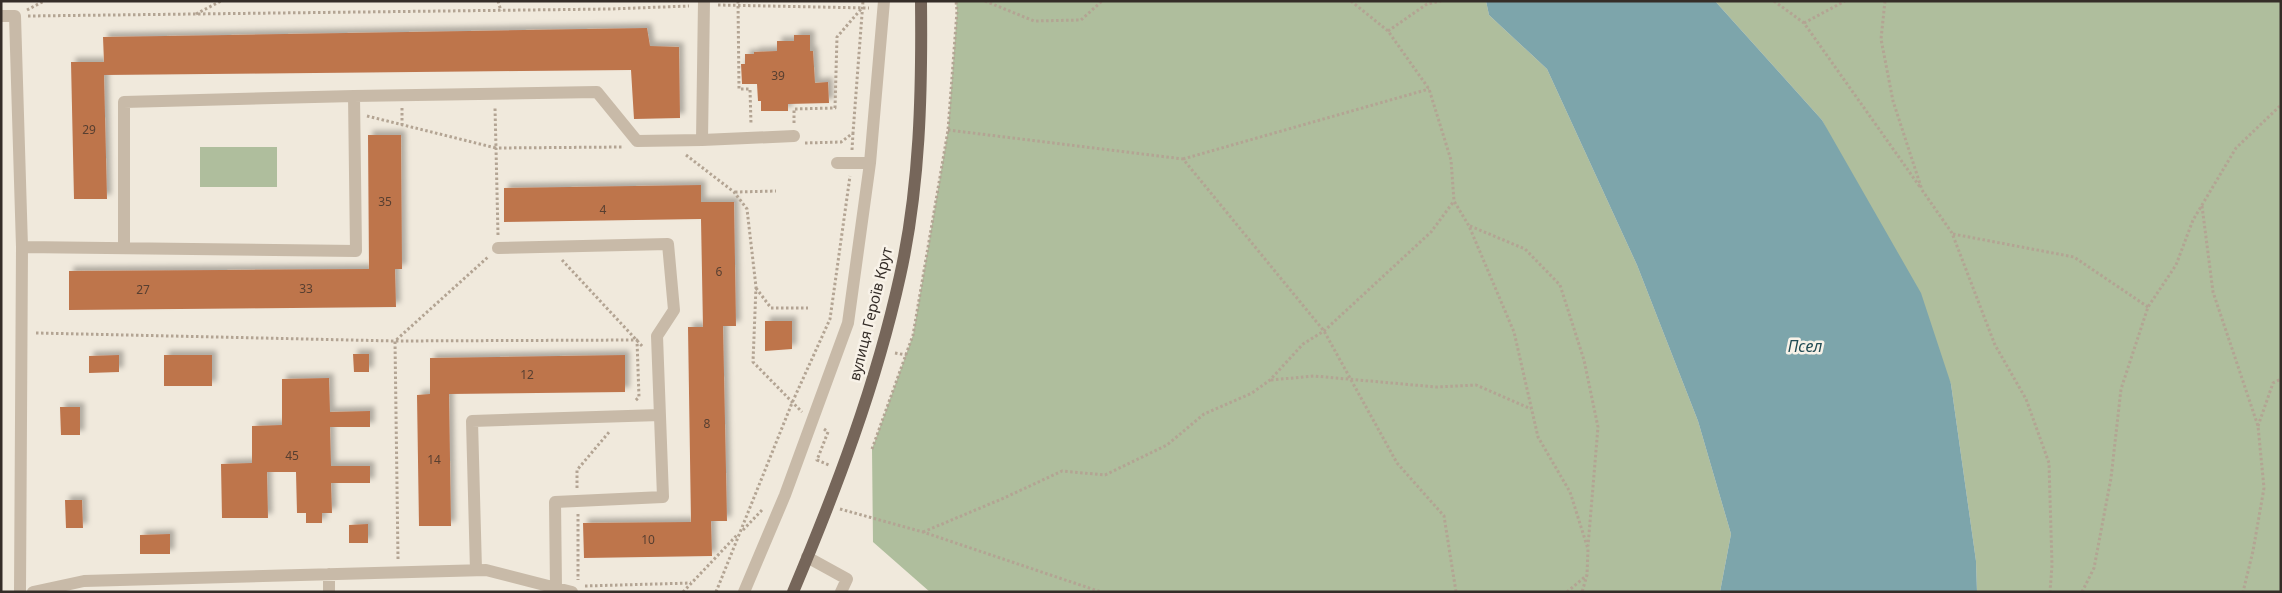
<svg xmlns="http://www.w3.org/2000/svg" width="2282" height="593" font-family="'Noto Sans',sans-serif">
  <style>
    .green { fill: #afbe9d }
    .water { fill: #7da5ab }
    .building { fill: #be744c; filter: url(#shadow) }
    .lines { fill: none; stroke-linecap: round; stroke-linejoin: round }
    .path { stroke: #b3a493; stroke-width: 3; stroke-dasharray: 2.5 2.5; stroke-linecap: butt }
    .minor { stroke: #c8baa8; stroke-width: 12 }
    .major { stroke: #76665a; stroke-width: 12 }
    .labels { text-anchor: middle; stroke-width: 5; stroke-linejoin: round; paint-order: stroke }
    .number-label { font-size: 12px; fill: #573f31 }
    .street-label { font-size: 15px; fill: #352d28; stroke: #f8f2e8 }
    .water-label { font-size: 16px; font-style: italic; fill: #204b54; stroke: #f8f2e8 }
  </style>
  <defs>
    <filter id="shadow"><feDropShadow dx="4.5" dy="-4.5" stdDeviation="2.5" flood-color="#0004"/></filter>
  </defs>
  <rect width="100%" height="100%" fill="#f0e9dc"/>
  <path class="green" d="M956 1H1486L1489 15 1547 69 1637 265 1698 421 1731 534 1720 592H930L873 542 872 449 913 335 948 130 957 11Z
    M1715 1H2281V592H1977L1976 561 1951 384 1822 120Z
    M200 147H277V187H200Z"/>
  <path class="water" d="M1486 1H1715L1822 120 1921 293 1951 384 1976 561 1977 592H1720L1731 534 1698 421 1637 265 1547 69 1489 15Z"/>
  <path class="building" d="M647 28 650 46 679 47 680 118 634 119 631 70 104 75 107 199H74L71 62H104L103 37Z
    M794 35H810V51H813L815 83 828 82 829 103 788 104V111H761V101H758L757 84H742L741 64H745V54H754V52L777 51V41H794Z
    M368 135H401L402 269H395L396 307 69 310V271L369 269Z
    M701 185V202H734L736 326H723L727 521H711L712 556 584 558 583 523 691 522 688 327H703L701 219 504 222V188Z
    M765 321H792V349L765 351Z
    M353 354H369V372H354Z
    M119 355V372L89 373V356Z
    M164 355H212V386H164Z
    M625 355V392L449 394 451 526H419L417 395 430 394V358Z
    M329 378 330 412 370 411V427H330L331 466H370V483H331L332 513H322V523H306V513H297L296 472H267L268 518H222L221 464 252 463V426L282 425V379Z
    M60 407H80V435H61Z
    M65 500H82L83 528H66Z
    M368 524V543H349V525Z
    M170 534V554H140V535Z"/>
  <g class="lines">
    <path class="path" d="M498 1 501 11
      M738 1 739 89H750L751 124
      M985 1 1034 21 1081 20 1102 1
      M1351 1 1388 31 1429 89 1451 160 1454 201 1469 226 1514 332 1538 437 1570 492 1588 549 1587 575 1582 592
      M1774 1 1804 23 1920 187
      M1885 1 1881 39 1893 101 1922 190 1952 233 1995 345 2026 399 2049 463 2052 565 2050 592
      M718 5 869 8
      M27 10 44 1
      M196 14 221 1
      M28 16 610 9 689 6
      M1804 23 1845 1
      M1388 31 1427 4 1441 1
      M402 108V125
      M367 116 496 148 495 108
      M794 123V109L835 108 837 37 862 8
      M948 130 1183 159 1324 331 1397 463 1444 516 1456 592
      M805 143 841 142 853 133 863 1
      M852 150 853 133
      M686 155 734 192 747 209 756 287 753 362 802 412
      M1183 159 1429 89
      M735 192 776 191
      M2202 206 2213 292 2258 426 2264 488 2253 551 2243 592
      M1470 226 1525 249 1560 285 1584 360 1598 427 1588 546
      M1953 234 2074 257 2148 307
      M498 235 496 148 624 147
      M562 260 643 347
      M756 288 771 308H808
      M36 333 395 341 637 340 639 397 635 401
      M895 353 906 355
      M1271 380 1314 376 1436 387 1476 385 1531 409
      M2258 426 2273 383 2281 379
      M824 429 828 432 817 460 829 465
      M872 449 913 335 948 130 957 11 956 1
      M577 488V470L610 431
      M840 509 923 532 1101 592
      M578 514V580
      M743 530 763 509
      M923 532 1004 498 1062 471 1105 475 1167 445 1204 414 1252 393 1270 380 1303 344 1324 331 1431 232 1454 201
      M398 559 395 341 488 257
      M585 586 691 583
      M683 592 738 534
      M716 592 792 403 830 319 850 176
      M1567 592 1587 575
      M2082 592 2094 568 2111 478 2121 389 2148 307 2176 265 2193 220 2236 148 2281 105"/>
    <path class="minor" d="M1 16H15L22 247 20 592
      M702 140 794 136
      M837 163H870
      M124 246V102L354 96
      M22 247 356 251 354 96 597 92 637 141 702 140 704 1
      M498 248 668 244 674 310 657 336 663 497 555 502 556 587
      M807 557 847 579 841 592
      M476 570 472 421 660 415
      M329 574V592
      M33 592 84 581 486 570 572 592
      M744 592 785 495 848 323 870 163 884 1"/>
    <path class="major" d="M793 592C836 490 876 385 900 276 920 186 922 93 921 1"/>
  </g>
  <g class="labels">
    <g class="number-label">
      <text x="778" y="80">39</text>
      <text x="89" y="134">29</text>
      <text x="385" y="206">35</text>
      <text x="603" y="214">4</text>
      <text x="719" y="276">6</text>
      <text x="306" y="293">33</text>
      <text x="143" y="294">27</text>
      <text x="527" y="379">12</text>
      <text x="707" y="428">8</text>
      <text x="292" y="460">45</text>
      <text x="434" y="464">14</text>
      <text x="648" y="544">10</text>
    </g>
    <g class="street-label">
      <text transform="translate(871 314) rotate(-76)" y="5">вулиця Героїв Крут</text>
    </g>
    <g class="water-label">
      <text x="1805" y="352">Псел</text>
    </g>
  </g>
  <rect width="2282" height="593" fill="none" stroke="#352d28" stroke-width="5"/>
</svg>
